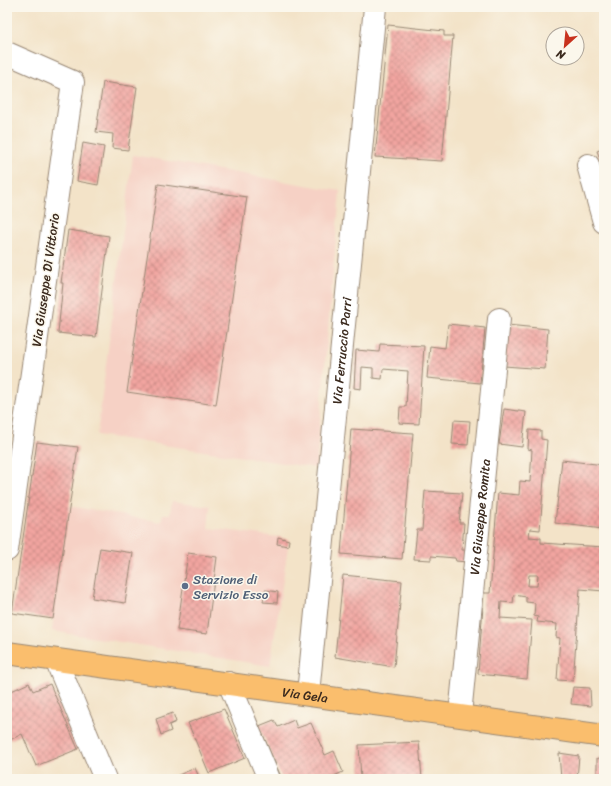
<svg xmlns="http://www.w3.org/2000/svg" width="611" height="786" font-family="Sriracha,sans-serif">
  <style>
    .built { fill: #f6d1c5 }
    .building { fill: url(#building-cross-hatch); fill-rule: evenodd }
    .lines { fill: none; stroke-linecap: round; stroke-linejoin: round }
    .minor-casing { stroke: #978673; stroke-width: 24 }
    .major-casing { stroke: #978673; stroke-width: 24 }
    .minor { stroke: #fff; stroke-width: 22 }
    .major { stroke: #fabe6d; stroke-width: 22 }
    .service-dot { fill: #5c6f8a; stroke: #fbf7ec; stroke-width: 1.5 }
    .labels { text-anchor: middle; stroke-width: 3; stroke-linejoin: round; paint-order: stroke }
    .street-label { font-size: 13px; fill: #3b2a1e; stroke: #fbf7ec }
    .service-label { font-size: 13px; fill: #4e5e75; stroke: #fbf7ec; text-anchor: start }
  </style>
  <defs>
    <pattern id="building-cross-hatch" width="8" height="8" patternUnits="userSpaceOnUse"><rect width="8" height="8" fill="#f2a5a0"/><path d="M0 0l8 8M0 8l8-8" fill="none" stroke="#c58782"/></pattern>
  </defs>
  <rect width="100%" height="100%" fill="#fbf7ec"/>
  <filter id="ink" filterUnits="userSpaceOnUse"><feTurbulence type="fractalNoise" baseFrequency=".025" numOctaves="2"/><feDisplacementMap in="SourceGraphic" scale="8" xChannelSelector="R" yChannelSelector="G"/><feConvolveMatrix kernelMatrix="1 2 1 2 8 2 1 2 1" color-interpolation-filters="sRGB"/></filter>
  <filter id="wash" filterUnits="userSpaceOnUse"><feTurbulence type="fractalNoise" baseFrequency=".012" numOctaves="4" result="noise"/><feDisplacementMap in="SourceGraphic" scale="16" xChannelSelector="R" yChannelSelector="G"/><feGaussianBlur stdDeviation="0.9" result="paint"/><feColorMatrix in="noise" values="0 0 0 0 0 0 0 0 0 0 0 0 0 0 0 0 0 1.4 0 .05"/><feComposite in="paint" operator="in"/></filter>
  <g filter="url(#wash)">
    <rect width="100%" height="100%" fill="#f3e3c8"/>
    <path class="built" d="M133 155 340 191 316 468 97 435Z
      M172 501 210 506 208 528 278 537 288 546 270 666 52 631 69 506 161 522 163 514H170Z"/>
    <g id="blocks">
      <path class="building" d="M388 25 444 31V36H453L442 161 375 157Z
        M103 82 137 87 128 150 112 148 113 134 96 132Z
        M83 143 104 147 98 185 77 181Z
        M604 148V179L601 170 604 169 597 151Z
        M158 184 247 197 216 405 127 392Z
        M68 230 109 236 96 337 58 333 63 283H61Z
        M448 324 485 328 480 383 427 378 430 346 445 348Z
        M507 325 548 329 545 369 504 366Z
        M380 344 424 346 419 424 399 423 400 407H406L408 371 383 369 382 379 373 378V368L362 367 361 389 354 388 356 350 379 352Z
        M504 409 526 412 522 447 499 444Z
        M454 420 470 421 468 445 452 444Z
        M351 429 413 433 402 559 341 554Z
        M529 430 541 431V439L547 440 540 530 530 529 529 537 541 538V543L604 547V591L580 589 573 681 557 680 560 638 556 637 557 624 537 622 538 617 534 616 535 603 526 602V597L514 595 513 603 501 602 500 618 532 620 527 679 478 674 484 593H490L498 493 519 495 520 481 530 482 532 450 528 449ZM529 575H538L537 586H528Z
        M37 442 78 447 53 619 12 613Z
        M562 460 604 465 603 529 555 523Z
        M425 491 462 493 459 523H464L462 550H468L467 562 456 561 455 558 431 556V560L414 559 417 530H422Z
        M278 537 289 540 288 546 277 544Z
        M100 548 133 553 125 603 92 598Z
        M188 553 217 557 207 634 177 630Z
        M343 575 402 581 394 667 335 657Z
        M265 590 278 592 277 603 263 602Z
        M29 683 33 691 50 684 78 749 36 766 22 734 10 740 7 733V693Z
        M573 687 590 688 591 706 571 704Z
        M224 709 245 758 209 773 188 723Z
        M173 713 176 722 169 725 171 731 161 735 156 719Z
        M274 720 278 727 294 720 297 728 311 723 325 755 334 751 343 772 327 779H282L259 726Z
        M419 742 422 779H361L359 745Z
        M559 753 579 756 577 779H561Z
        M597 758 604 759V779H597Z
        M195 768 200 779H169Z"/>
    </g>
  </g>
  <g filter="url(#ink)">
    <use href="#blocks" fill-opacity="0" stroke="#978673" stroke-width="1"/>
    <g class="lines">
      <defs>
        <g id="minor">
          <path d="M7 53 73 82 7 550"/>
          <path d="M588 165 604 222"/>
          <path d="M56 660 105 779"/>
          <path d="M229 683 269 779"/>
          <path id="s1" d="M308 694 375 7"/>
          <path id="s2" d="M460 715 499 319"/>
        </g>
        <g id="major">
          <path id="s3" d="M7 653 604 736"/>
        </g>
      </defs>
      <use href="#minor" class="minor-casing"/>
      <use href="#major" class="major-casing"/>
      <use href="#minor" class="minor"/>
      <use href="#major" class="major"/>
    </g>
  </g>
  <circle class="service-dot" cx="185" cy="586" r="4"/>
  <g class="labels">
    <g class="street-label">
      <text transform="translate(45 280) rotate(-82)" y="5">Via Giuseppe Di Vittorio</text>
      <text dy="5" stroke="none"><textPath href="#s1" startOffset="345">Via Ferruccio Parri</textPath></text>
      <text dy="5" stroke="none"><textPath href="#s2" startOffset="199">Via Giuseppe Romita</textPath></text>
      <text dy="5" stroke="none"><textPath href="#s3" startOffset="301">Via Gela</textPath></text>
    </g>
    <g class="service-label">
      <text x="193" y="584">Stazione di<tspan x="193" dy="15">Servizio Esso</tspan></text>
    </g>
  </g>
  <rect width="611" height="786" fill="none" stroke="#fbf7ec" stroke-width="24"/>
  <g transform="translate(565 46) rotate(207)"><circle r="19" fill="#fbf7ec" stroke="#aea59a"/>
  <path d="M0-3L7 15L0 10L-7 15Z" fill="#c8321e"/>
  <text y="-6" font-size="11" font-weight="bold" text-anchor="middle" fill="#3b2a1e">N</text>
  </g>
</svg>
